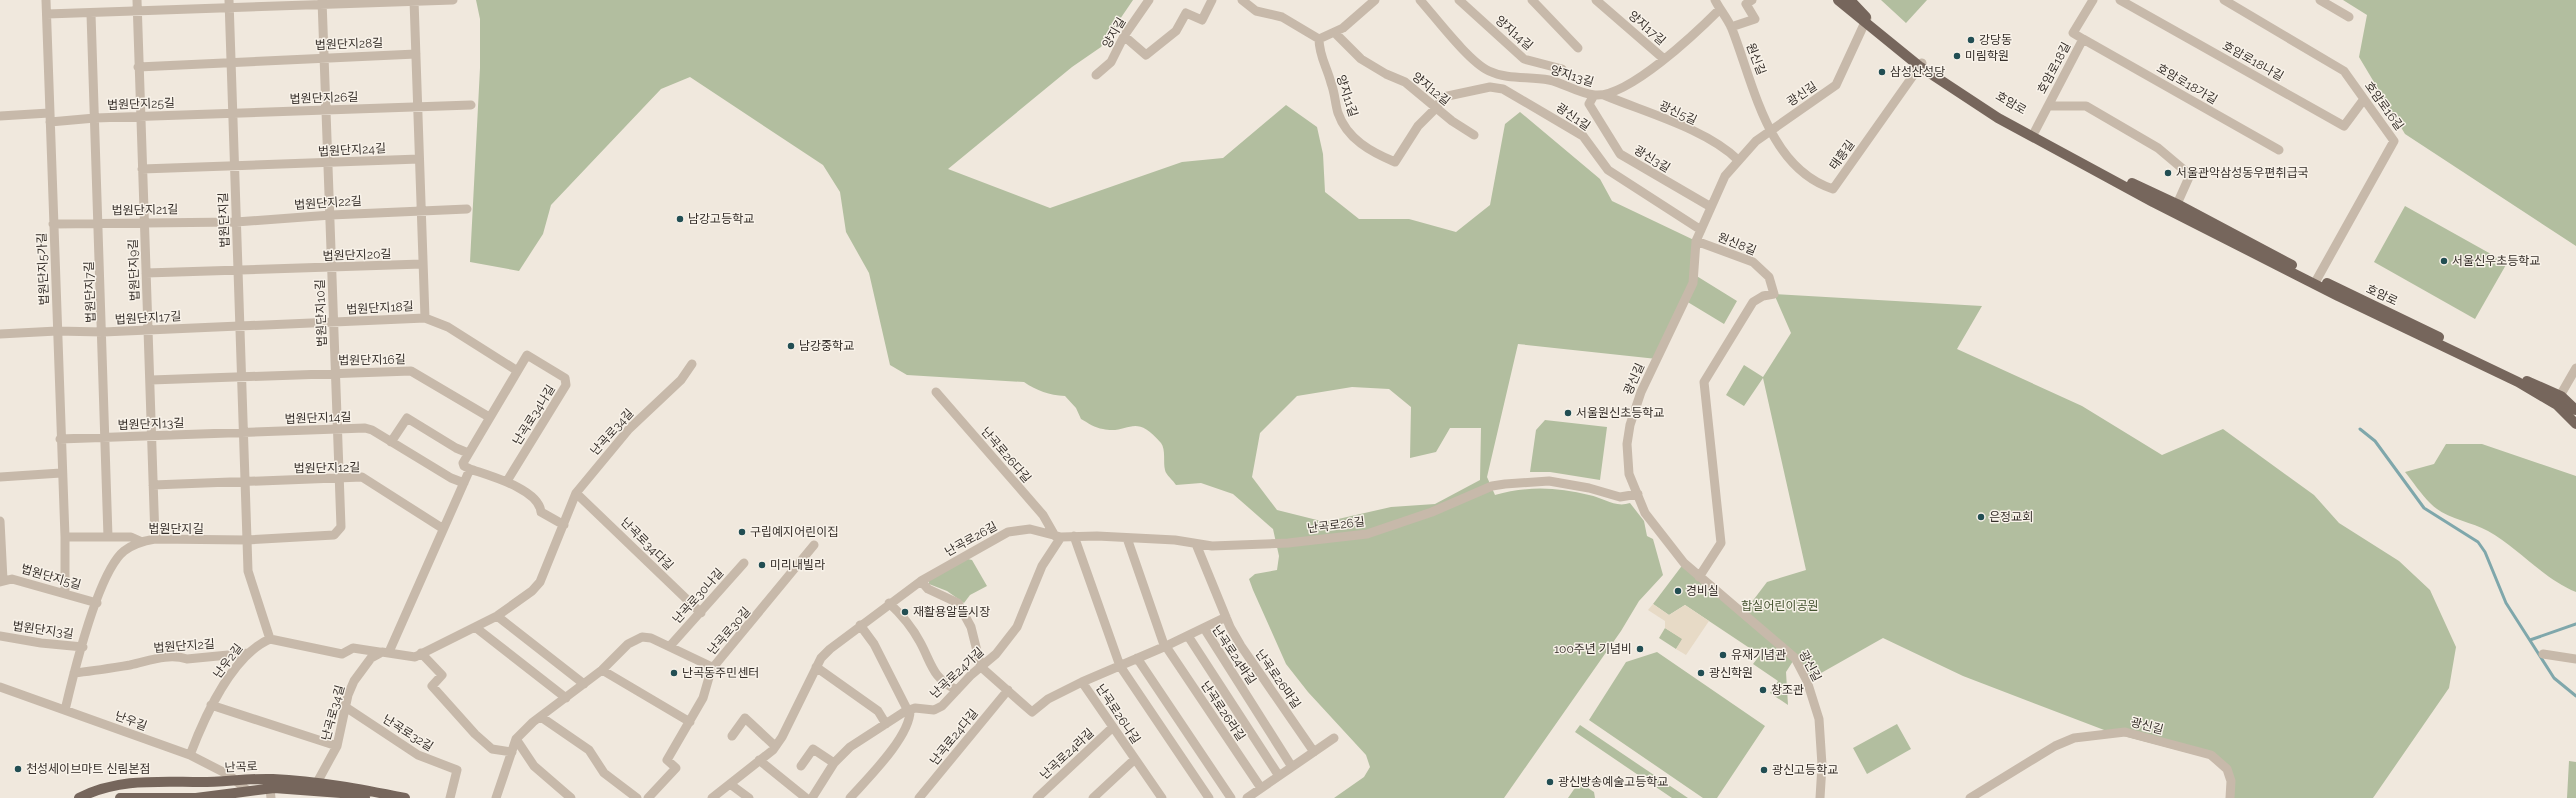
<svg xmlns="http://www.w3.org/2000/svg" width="2576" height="798" font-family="Raleway,'Noto Sans KR',sans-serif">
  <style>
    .green { fill: #b2be9f; fill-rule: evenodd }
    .plaza { fill: #e7dac6 }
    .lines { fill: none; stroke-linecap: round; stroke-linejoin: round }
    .stream { stroke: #7fa7ab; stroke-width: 3 }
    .minor { stroke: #c7b9aa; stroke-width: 9 }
    .major { stroke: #76665c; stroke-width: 10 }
    .poi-dot { fill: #224e53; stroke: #f8f2e9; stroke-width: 1.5 }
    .labels { text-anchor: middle; stroke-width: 3; stroke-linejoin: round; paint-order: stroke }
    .street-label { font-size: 12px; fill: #352e29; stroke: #f8f2e9 }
    .poi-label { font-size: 12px; fill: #352e29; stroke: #f8f2e9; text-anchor: start }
    .park-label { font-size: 12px; fill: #43522f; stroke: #f8f2e9 }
  </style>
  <rect width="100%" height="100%" fill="#f0e8dd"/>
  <path class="green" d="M476 0H1133L1101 47 1072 67 948 169 1050 208 1182 162 1223 158 1286 105 1317 127 1323 154 1325 192 1359 219H1409L1456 232 1490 205 1505 124 1520 112 1600 179 1612 201 1696 241 1695 275 1737 301 1724 324 1686 301 1657 359 1518 344 1487 477 1495 495C1526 486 1557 487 1589 495 1604 498 1615 508 1630 503L1644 521 1647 536 1653 539 1663 575 1639 601 1621 631 1504 798H1334L1364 777 1370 767 1366 755 1308 692 1286 664 1253 590 1249 579 1255 574 1277 570 1279 556 1273 529 1233 494 1201 483 1176 485C1173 480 1166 475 1165 470 1163 462 1166 450 1161 443 1134 411 1129 435 1103 429 1095 428 1088 423 1081 419L1076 408 1065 396C1049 395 1037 391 1024 382L907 375 890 365 869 273 846 232 840 192 823 165 690 77 661 89 551 205 543 234 519 271 470 262 480 68V19ZM1352 387 1389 389 1411 407 1410 458 1436 452 1450 428H1481L1480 480 1435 504 1391 507 1325 522 1277 510 1252 477 1260 433 1297 396Z
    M1881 0H1927L1906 23Z
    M2343 0H2576V246L2405 134 2359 57 2367 15Z
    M2405 206 2507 263 2475 319 2374 262Z
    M1774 294 1982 306 1957 349 2082 406 2162 455 2223 429 2314 495 2339 523 2399 561 2430 590 2456 647 2449 688 2373 798H2230L2231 781 2220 761 2112 733 1963 676 1883 638 1807 681 1795 658 1786 672 1788 705 1770 693 1778 681 1753 664 1760 655 1685 605 1669 615 1653 604 1684 563 1745 611 1767 582 1806 570 1763 378 1744 406 1726 395 1744 365 1763 377 1791 333Z
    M1545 420 1607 427 1600 480 1550 472H1530L1536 430Z
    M2446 444H2482L2576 476V592C2543 579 2519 548 2488 531 2470 521 2445 519 2430 503 2421 494 2413 482 2405 472L2434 464Z
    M968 559 972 560 987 586 970 595 964 603 947 591 929 584V580Z
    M1665 628 1683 639 1676 649 1659 638Z
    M1657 652 1765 726 1717 798H1703L1589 720 1626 662Z
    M1897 724 1911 749 1867 774 1853 748Z
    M1580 725 1688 798H1672L1575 732Z
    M2569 761 2576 762V798H2567Z
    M1579 782 1594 792 1595 798H1568Z"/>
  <path class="plaza" d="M1653 604 1669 615 1685 605 1709 621 1686 655 1676 649 1682 639 1665 628V621L1648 610Z"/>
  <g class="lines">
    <path class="stream" d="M2360 429 2375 441 2424 508 2478 542 2485 552 2506 603 2554 678 2576 696
      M2530 640 2576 624"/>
    <path class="minor" d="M46 0 65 537V593
      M137 0 155 539
      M414 0 425 318
      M1242 0 1256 11 1282 17 1319 39 1343 28 1375 0
      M1420 0C1436 18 1469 62 1489 71 1508 80 1529 76 1549 80 1564 83 1579 94 1595 95 1628 98 1697 32 1720 9
      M1459 0 1524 59 1562 69
      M1532 0 1578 48
      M1596 0 1664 59
      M1715 0C1720 10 1728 19 1732 29 1754 85 1768 168 1833 189L1922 63
      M2120 0 2344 126 2364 99
      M2224 0 2344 71 2394 141 2317 279
      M2320 0 2349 17
      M47 14 453 0
      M91 14 108 537
      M1731 27 1755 19 1746 4 1752 0
      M1335 33 1361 59 1386 74 1405 82 1452 121 1474 135
      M1124 36 1146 55 1176 31 1186 13 1202 20 1212 0
      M1319 39C1319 56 1327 67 1331 83 1335 93 1335 103 1338 113 1347 139 1371 152 1395 162L1418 126 1436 108 1443 97 1490 87 1503 89 1583 136 1608 170 1701 230
      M2083 39 2279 150
      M138 67 416 54
      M1096 75 1111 62 1124 36 1149 0
      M1594 95 1589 104 1620 154 1711 207
      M1604 95C1644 112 1707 129 1738 160
      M2048 106H2086L2158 148 2190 175 2177 204
      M0 116 49 113
      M50 122 95 118 471 105
      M2035 131 2083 39 2073 33 2093 0
      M142 169 419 159
      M53 224 236 222 331 215 467 209
      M1696 241 1753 262 1769 277 1774 294 1763 296 1753 302 1704 382 1721 543 1699 577
      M146 273 422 264
      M0 334 57 331 103 332 425 318 448 327 516 370
      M151 380 411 371 489 417
      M936 392 1043 515 1055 536
      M2557 401 2576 368
      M60 439 365 428 372 430 451 478 464 483
      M391 442 407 418 456 448 468 453
      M470 469C490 476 539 489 541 512L564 525
      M0 477 61 473
      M153 485 362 477 442 528
      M576 493 701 613
      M0 521 3 580
      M1074 536 1120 666 1209 798
      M65 537H131L140 541
      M1127 538 1163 642 1261 788
      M1196 544 1230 627 1241 646 1314 752
      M921 581 928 589 958 603 971 627 981 667 1032 712 1048 699 1082 682 1162 798
      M0 582 12 579 97 603
      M889 603C902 615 912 627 920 642 932 664 932 678 957 690
      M497 616 584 684
      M860 625 874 644 908 711
      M475 627 566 698
      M1204 628 1292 767
      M0 636 41 643 83 647
      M1188 636 1279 776
      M270 639 342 654 353 648 379 652
      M670 646 744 563
      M389 652 470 469 464 466 463 463 527 355 565 378 566 385 507 481
      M421 653 442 675 432 686 475 734 492 749 512 752
      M2543 654 2576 659
      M1137 658 1231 798
      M816 667 878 711 886 724
      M602 670 690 722
      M74 673C93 671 111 668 130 665 149 661 168 653 187 659L249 653
      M1082 682 1166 646 1226 617
      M0 687 190 755 229 775 248 791
      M211 705 337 746
      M344 706 418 755 457 770 450 798
      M65 710C73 676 98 572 124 551 133 544 143 541 155 539L247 540 229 0
      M541 717 589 750 604 773 637 798
      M732 736 745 718 775 746
      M516 739 534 766 571 798
      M190 755C204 718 232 655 270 639L248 571 247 540 334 535 341 527 322 0
      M759 760 806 798
      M801 766 813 749 834 763
      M730 784 749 798
      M314 788 337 746 348 695 354 681 371 658 382 652 415 657 497 616 532 591 540 582 576 493 629 429 681 380 692 364
      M270 789 271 798
      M496 798 516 739 533 722 602 670 628 644 642 637 651 638 712 667 715 665 814 545
      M648 798 676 768 667 760 703 698 712 667
      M712 798 773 750 782 737 821 658 830 649 921 581 1008 532 1030 529 1061 537 1097 536 1175 540 1212 546 1288 543 1367 534 1432 512 1492 486 1505 484 1549 481 1589 488 1620 497 1638 494
      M812 798 834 763 850 747 904 712 915 708 934 710 942 706 971 675 996 654 1017 627 1042 566 1061 537
      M850 798C867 779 911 736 910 710
      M919 798 1008 690
      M1037 798 1113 727
      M1093 798 1135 759
      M1247 798 1334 738
      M1820 798 1822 765 1819 719 1807 681 1795 658 1684 563 1645 513 1629 474 1627 444 1630 425 1641 392 1693 283 1696 241 1725 176 1756 141 1836 85 1867 18
      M1970 798 2055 746 2074 738 2125 732 2211 755 2227 769 2231 781 2230 798"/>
    <path class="major" d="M1838 0 1919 66 1998 118 2153 202 2338 296 2518 382 2557 405 2576 424
      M1850 0 1866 17
      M2132 183 2177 204 2292 265
      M2327 283 2439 337
      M2527 381 2561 396 2576 410
      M79 798C118 778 158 782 201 782 225 782 249 778 273 779 318 781 361 789 405 798
      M120 798H196L274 788 341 793 365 798"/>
  </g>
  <g class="poi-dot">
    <circle cx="1971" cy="40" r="4"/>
    <circle cx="1957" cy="56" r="4"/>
    <circle cx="1882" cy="72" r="4"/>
    <circle cx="2168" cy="173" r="4"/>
    <circle cx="680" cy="219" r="4"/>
    <circle cx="2444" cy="261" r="4"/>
    <circle cx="791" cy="346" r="4"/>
    <circle cx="1568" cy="413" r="4"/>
    <circle cx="1981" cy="517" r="4"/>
    <circle cx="742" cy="532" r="4"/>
    <circle cx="762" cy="565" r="4"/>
    <circle cx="1678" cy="591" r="4"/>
    <circle cx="905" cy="612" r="4"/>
    <circle cx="1640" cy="649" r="4"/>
    <circle cx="1723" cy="655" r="4"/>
    <circle cx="674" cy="673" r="4"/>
    <circle cx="1701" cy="673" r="4"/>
    <circle cx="1763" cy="690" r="4"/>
    <circle cx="18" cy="769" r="4"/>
    <circle cx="1764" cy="770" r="4"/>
    <circle cx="1550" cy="782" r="4"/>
  </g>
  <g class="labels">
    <g class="street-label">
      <text transform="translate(1647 28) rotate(41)" y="4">양지17길</text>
      <text transform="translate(1114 33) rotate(-59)" y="4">양지길</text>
      <text transform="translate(1514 33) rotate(41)" y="4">양지14길</text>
      <text transform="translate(349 44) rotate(-2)" y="4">법원단지28길</text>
      <text transform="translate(1756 59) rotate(69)" y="4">원신길</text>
      <text transform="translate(2253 61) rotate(29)" y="4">호암로18나길</text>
      <text transform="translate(2054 68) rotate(-62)" y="4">호암로18길</text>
      <text transform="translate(1572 76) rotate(17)" y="4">양지13길</text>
      <text transform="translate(2187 84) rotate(30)" y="4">호암로18가길</text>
      <text transform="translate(1431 89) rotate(39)" y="4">양지12길</text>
      <text transform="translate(1802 94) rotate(-34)" y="4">광신길</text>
      <text transform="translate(1347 96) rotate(72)" y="4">양지11길</text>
      <text transform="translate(324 98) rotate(-2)" y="4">법원단지26길</text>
      <text transform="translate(2011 103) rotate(30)" y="4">호암로</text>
      <text transform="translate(141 104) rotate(-2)" y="4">법원단지25길</text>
      <text transform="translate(2384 106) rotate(54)" y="4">호암로16길</text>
      <text transform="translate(1678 113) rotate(24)" y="4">광신5길</text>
      <text transform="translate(1573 117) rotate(34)" y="4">광신1길</text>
      <text transform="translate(352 150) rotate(-3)" y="4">법원단지24길</text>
      <text transform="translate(1842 155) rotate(-54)" y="4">태흥길</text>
      <text transform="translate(1652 159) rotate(31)" y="4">광신3길</text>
      <text transform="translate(328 203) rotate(-4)" y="4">법원단지22길</text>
      <text transform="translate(145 210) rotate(-1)" y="4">법원단지21길</text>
      <text transform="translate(224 220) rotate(-92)" y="4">법원단지길</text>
      <text transform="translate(1737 244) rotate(22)" y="4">원신8길</text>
      <text transform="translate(357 255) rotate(-2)" y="4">법원단지20길</text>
      <text transform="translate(43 269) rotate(-92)" y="4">법원단지5가길</text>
      <text transform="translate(134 270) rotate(-92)" y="4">법원단지9길</text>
      <text transform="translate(90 292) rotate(-92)" y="4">법원단지7길</text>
      <text transform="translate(2382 295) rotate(25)" y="4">호암로</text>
      <text transform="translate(380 308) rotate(-3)" y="4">법원단지18길</text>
      <text transform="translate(321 313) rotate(-92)" y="4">법원단지10길</text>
      <text transform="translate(148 318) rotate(-3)" y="4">법원단지17길</text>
      <text transform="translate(372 360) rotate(-1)" y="4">법원단지16길</text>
      <text transform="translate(1634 379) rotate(-66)" y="4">광신길</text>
      <text transform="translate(534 415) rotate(-58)" y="4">난곡로34나길</text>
      <text transform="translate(318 418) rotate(-2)" y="4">법원단지14길</text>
      <text transform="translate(151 424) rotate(-2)" y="4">법원단지13길</text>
      <text transform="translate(612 432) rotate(-48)" y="4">난곡로34길</text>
      <text transform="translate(1006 455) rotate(49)" y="4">난곡로26다길</text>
      <text transform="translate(327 468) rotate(-1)" y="4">법원단지12길</text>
      <text transform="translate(1336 525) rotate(-7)" y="4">난곡로26길</text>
      <text x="176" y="533">법원단지길</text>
      <text transform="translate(971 539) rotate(-29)" y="4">난곡로26길</text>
      <text transform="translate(647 544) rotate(45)" y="4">난곡로34다길</text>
      <text transform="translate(51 577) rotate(16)" y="4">법원단지5길</text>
      <text transform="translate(698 596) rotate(-48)" y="4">난곡로30나길</text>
      <text transform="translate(43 630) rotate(8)" y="4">법원단지3길</text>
      <text transform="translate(729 631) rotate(-49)" y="4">난곡로30길</text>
      <text transform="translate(184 646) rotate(-4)" y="4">법원단지2길</text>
      <text transform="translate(1234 655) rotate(56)" y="4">난곡로24바길</text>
      <text transform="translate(228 661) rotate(-53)" y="4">난우2길</text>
      <text transform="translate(1810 666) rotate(62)" y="4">광신길</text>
      <text transform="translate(957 673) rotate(-43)" y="4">난곡로24가길</text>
      <text transform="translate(1278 679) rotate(55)" y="4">난곡로26마길</text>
      <text transform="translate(1223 711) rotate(56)" y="4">난곡로26라길</text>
      <text transform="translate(333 713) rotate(-75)" y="4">난곡로34길</text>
      <text transform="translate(1118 714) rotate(56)" y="4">난곡로26나길</text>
      <text transform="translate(131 721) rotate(20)" y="4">난우길</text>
      <text transform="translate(2147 726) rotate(14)" y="4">광신길</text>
      <text transform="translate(408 733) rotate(32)" y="4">난곡로32길</text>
      <text transform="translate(954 737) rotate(-51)" y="4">난곡로24다길</text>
      <text transform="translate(1067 754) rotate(-43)" y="4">난곡로24라길</text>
      <text transform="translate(241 767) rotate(-3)" y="4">난곡로</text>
    </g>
    <g class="poi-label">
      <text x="1979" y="44">강당동</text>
      <text x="1965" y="60">미림학원</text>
      <text x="1890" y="76">삼성산성당</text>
      <text x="2176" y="177">서울관악삼성동우편취급국</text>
      <text x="688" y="223">남강고등학교</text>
      <text x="2452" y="265">서울신우초등학교</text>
      <text x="799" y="350">남강중학교</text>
      <text x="1576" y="417">서울원신초등학교</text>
      <text x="1989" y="521">은정교회</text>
      <text x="750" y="536">구립예지어린이집</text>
      <text x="770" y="569">미리내빌라</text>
      <text x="1686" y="595">경비실</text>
      <text x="913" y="616">재활용알뜰시장</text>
      <text x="1632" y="653" text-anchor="end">100주년 기념비</text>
      <text x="1731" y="659">유재기념관</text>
      <text x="682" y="677">난곡동주민센터</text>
      <text x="1709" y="677">광신학원</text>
      <text x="1771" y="694">창조관</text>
      <text x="26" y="773">천성세이브마트 신림본점</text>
      <text x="1772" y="774">광신고등학교</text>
      <text x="1558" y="786">광신방송예술고등학교</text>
    </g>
    <g class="park-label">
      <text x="1780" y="610">합실어린이공원</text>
    </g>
  </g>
</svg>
